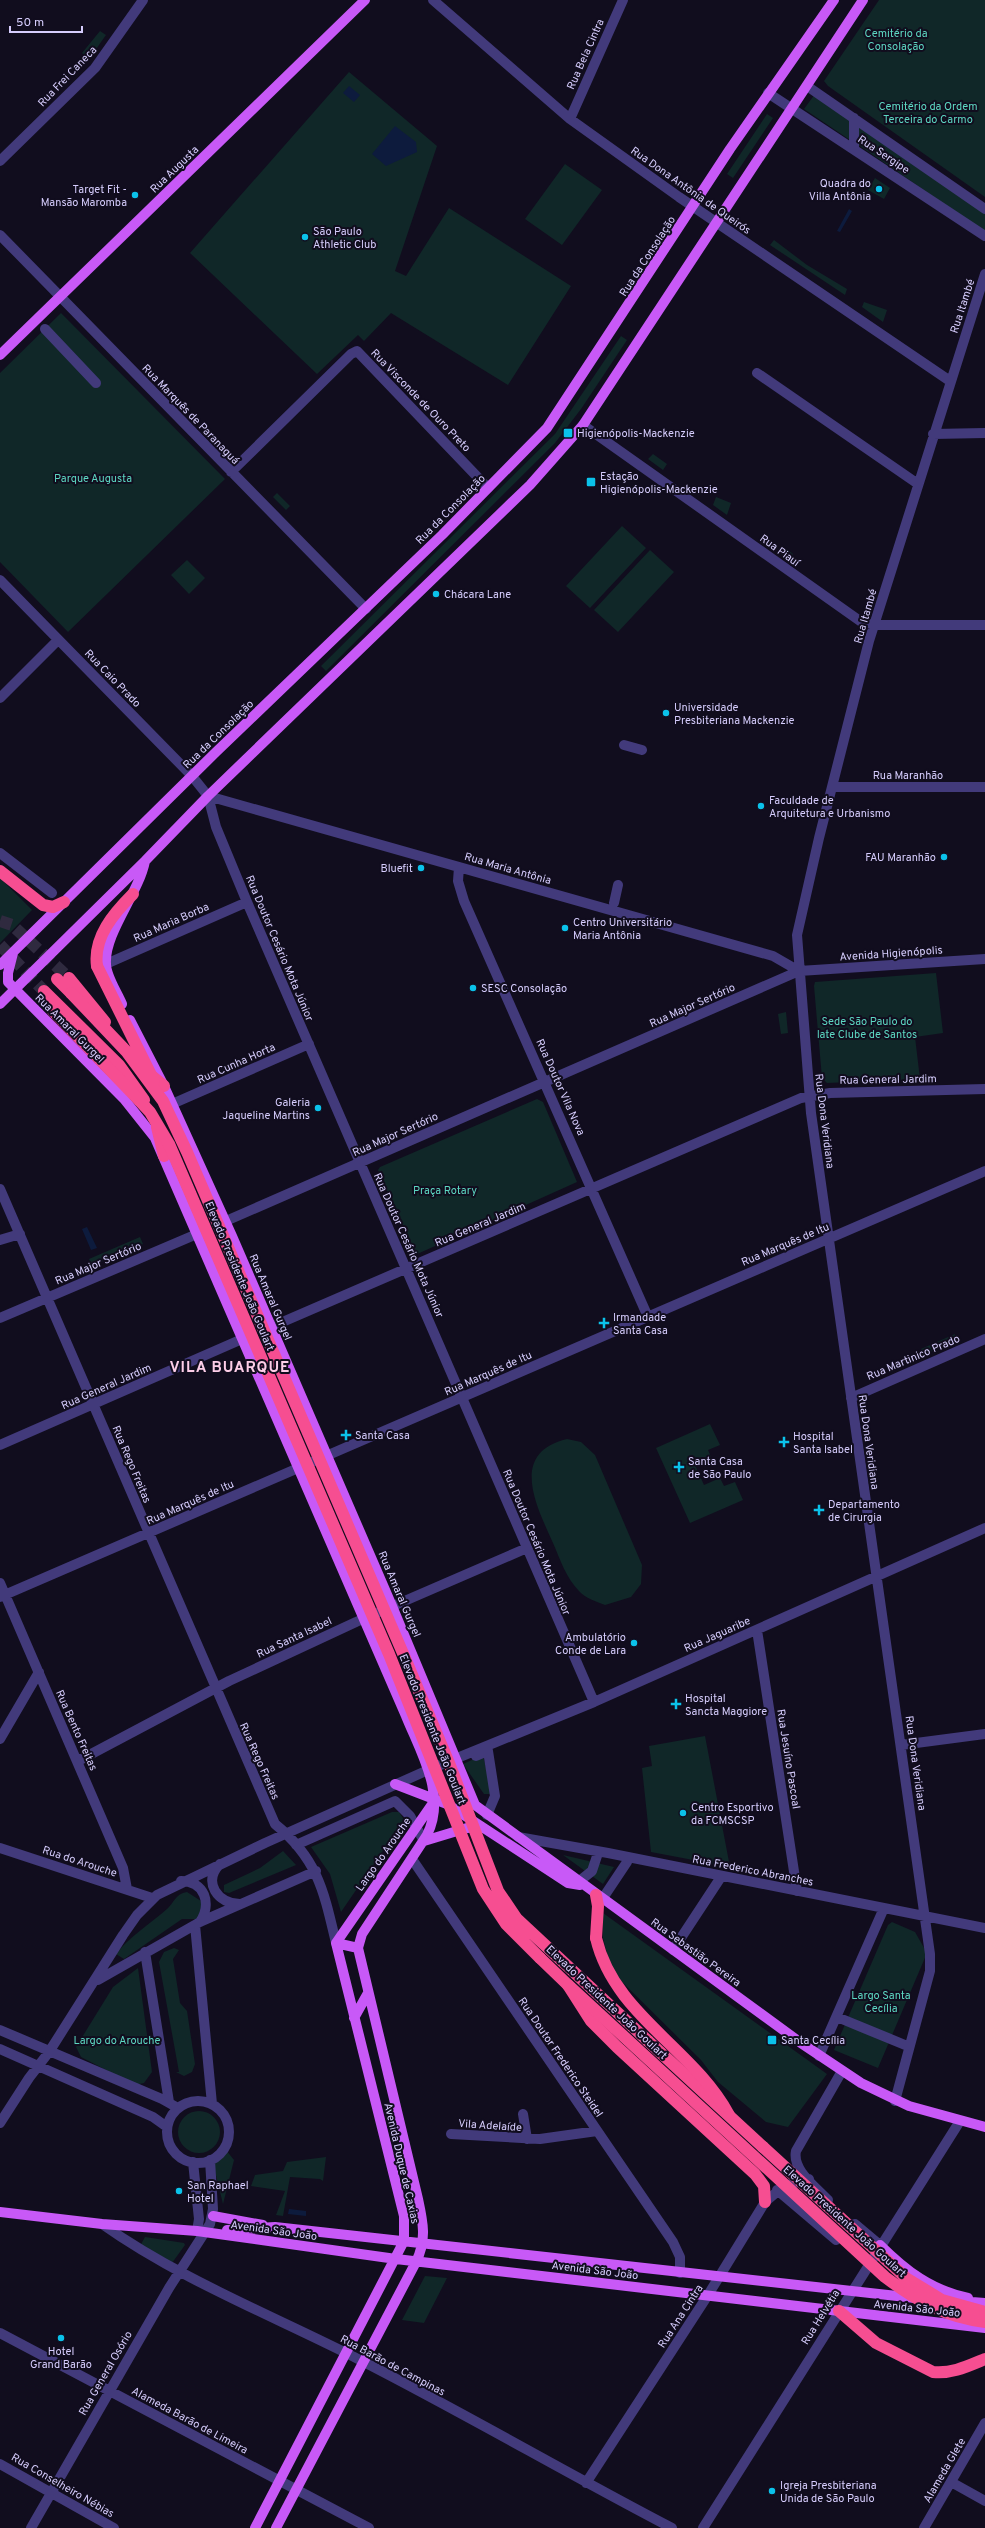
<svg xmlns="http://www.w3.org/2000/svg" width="985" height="2528" font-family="Overpass,sans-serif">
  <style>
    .green { fill: #102728 }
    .water { fill: #0d1b3d }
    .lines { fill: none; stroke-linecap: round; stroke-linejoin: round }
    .highway-tunnel { stroke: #2f2a3f; stroke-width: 12; stroke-dasharray: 12 6; stroke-linecap: butt }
    .minor { stroke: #423a7b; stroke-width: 10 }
    .major { stroke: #c859f7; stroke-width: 10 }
    .highway { stroke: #f64e91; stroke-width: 12 }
    .highway-bridge { stroke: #f64e91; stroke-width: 12 }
    .poi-dot { fill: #0bc2ea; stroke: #110d1e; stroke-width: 1.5 }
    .labels { text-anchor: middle; stroke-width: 4; stroke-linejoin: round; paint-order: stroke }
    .park-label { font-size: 11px; fill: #5dd8c3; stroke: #110d1e }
    .street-label { font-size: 11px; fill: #d6cdfd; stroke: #110d1e }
    .poi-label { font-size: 11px; fill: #d6cdfd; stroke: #110d1e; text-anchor: start }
    .district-label { font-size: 15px; font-weight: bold; letter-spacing: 1px; fill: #fdcee8; stroke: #110d1e }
  </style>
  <rect width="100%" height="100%" fill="#110d1e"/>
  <path class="green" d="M879 0H985V197L828 86 824 81Z
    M100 31 106 35 89 59 82 53Z
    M349 72 437 146 395 271 406 276 449 208 571 286 508 385 391 313 364 341 358 335 317 374 190 253Z
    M815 94 852 120 853 142 804 109Z
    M767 114 773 118 733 178 727 174Z
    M856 122 985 213V232L857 144Z
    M565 164 602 190 562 245 525 219Z
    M875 178 890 188 884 199 868 190Z
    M774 240 807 265 847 289 845 295 770 245Z
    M864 302 887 310 883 322 862 307Z
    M61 313 225 479 68 632 0 562V373Z
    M621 336 627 340 581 409 555 443 326 671 321 666 555 434Z
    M653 454 667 464 663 470 648 459Z
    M277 493 290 506 286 510 273 497Z
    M716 497 731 503 727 515 713 505Z
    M622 526 646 548 590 608 566 586Z
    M782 545 793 554 790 560 778 552Z
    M650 550 674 572 618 632 594 610Z
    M187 560 205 578 189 594 171 575Z
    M0 878 32 910 0 943Z
    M936 973 943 1033 915 1037 920 1079 827 1083 822 1078 814 986 815 982Z
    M786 1012 788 1033 781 1034 778 1014Z
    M537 1099 543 1102 577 1182 415 1255 378 1170 380 1167Z
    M140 1237 143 1244 92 1266 89 1259Z
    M955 1334 957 1340 924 1355 921 1349Z
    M710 1424 720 1445 708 1450 711 1457 695 1465 704 1485 720 1478 724 1486 735 1482 743 1500 690 1523 656 1448Z
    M567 1439 581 1442 595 1455 642 1565 641 1584 631 1597 605 1605C597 1602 585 1598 579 1591 566 1578 560 1559 553 1543 536 1505 509 1453 567 1439Z
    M705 1736 730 1867 651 1852 642 1768 652 1766 649 1746Z
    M483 1755 492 1794H484L463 1764Z
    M392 1812H399L404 1820 341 1912 330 1874 311 1847Z
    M283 1851 296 1865 229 1893 224 1892V1885L260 1868Z
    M563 1855 614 1867 603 1884Z
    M187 1892 201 1901 203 1913 197 1919H182L124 1959 116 1954C131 1935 149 1925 167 1909 175 1902 175 1894 187 1892Z
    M603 1913 827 2074 788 2127 766 2122 718 2082 701 2060 616 1976 608 1958 603 1938Z
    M892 1922 915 1932 927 1953 878 2068 834 2050 888 1925Z
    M174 1948 179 1950 173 1959 180 2003 187 2011 195 2064 192 2072 184 2076 176 2072H179L159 1962 164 1952Z
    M138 1968 152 2072 144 2083 135 2085 81 2057 76 2047 113 1987Z
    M178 2132a21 21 0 1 1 42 0a21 21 0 1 1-42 0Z
    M226 2150 234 2160 223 2204 213 2163Z
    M326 2157 323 2181 320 2179 290 2177 283 2216 276 2215 285 2191 251 2186 255 2175 283 2171 287 2162Z
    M145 2237 184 2243 185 2245 172 2263 140 2246Z
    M425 2276 447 2278 424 2323 402 2320Z"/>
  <path class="water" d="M349 86 360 95 354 102 343 93Z
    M395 126 416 142 417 152 386 166 372 154Z
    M849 209 852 211 840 232 837 231Z
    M87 1227 97 1248 91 1250 82 1229Z
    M289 2209 306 2211V2216L288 2214Z"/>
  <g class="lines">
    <path class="highway-tunnel" d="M0 921 12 925 69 978
      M0 945 44 991"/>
    <path class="minor" d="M433 0 570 119 679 197 950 381
      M807 86 985 209
      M768 93 985 236
      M570 119 623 0
      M854 148V118
      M0 161 95 68 143 0
      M0 235 366 609
      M45 329 96 383
      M757 373 918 484
      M583 425 860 621 874 625H985
      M933 434 985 433
      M231 472 351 354 357 351 488 488
      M0 580 192 776 208 796 216 827 247 902 594 1702
      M0 698 58 640
      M624 745 642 750
      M832 787H985
      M208 796 773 956 799 971
      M0 853 52 893
      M459 867 458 881 464 901 648 1317
      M614 903 618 885
      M106 964 247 902
      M172 1104 309 1044
      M0 1189 275 1824C318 1859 324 1892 336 1943
      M219 1224 799 971 985 959
      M0 1240 20 1234
      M0 1318 204 1231
      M264 1330 801 1098 830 1093 985 1089
      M851 1398 985 1339
      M0 1445 249 1336
      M0 1583 123 1868 127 1889
      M0 1597 985 1171
      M757 1630 797 1891
      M0 1739 39 1672
      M901 1745 985 1734
      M476 1756 488 1751 495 1796 487 1815
      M78 1761 229 1681 356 1622 527 1548
      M518 1837 608 1853 985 1928
      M296 1845 395 1801 410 1816 424 1841
      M0 1848 152 1898
      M412 1859 673 2242 680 2257V2273
      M220 1864C202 1882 218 1904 240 1904
      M582 1879 592 1871 597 1856
      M181 1881C205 1881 212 1904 200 1922
      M605 1895 627 1862
      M195 1925 212 2104
      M673 1950 721 1877
      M145 1952 169 2102
      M98 1980 200 1922 316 1871
      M837 2017 905 2045
      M0 2030 162 2099 178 2108
      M0 2049 153 2117 167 2127
      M819 2056 884 1908
      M895 2101 930 1971V1954L811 1113 797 935 819 838 869 641 985 274
      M167 2132a31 31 0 1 1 62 0a31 31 0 1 1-62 0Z
      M523 2114 527 2139
      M0 2123 29 2078 49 2052 123 1935 137 1915 157 1895 265 1843 428 1770 594 1702 985 1528
      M451 2134 540 2139 597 2131
      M193 2162 199 2219 197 2231
      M777 2190 836 2240
      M828 2200C815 2186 792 2170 796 2151L842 2071
      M102 2224C181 2280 274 2316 360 2360 466 2414 568 2474 672 2528
      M855 2224 880 2245
      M0 2333 369 2528
      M0 2464 114 2528
      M951 2482 985 2501
      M586 2483 708 2295 765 2202 784 2186 809 2179
      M31 2528 169 2288 210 2224 213 2209 210 2160
      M703 2528 960 2121
      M924 2528 985 2423"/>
    <path class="major" d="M0 355 365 0
      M13 953 8 973V982L124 1099 155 1138 406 1716C421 1753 447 1795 427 1835L362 1934 358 1948 418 2199C423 2222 427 2240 416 2262L276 2528
      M0 965 216 752 442 535 547 428 730 149 834 0
      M0 1004 145 861 208 796 530 485 583 425 863 0
      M122 1004C117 992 106 976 106 964 104 933 139 893 145 861
      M130 1020 164 1086 232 1236 392 1606 475 1805 801 2043 861 2083 909 2106 985 2127
      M395 1784 447 1804 568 1883 580 1885
      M424 1841 467 1828 481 1827
      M336 1943 435 1800
      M336 1943 358 1948
      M354 2018 368 1993
      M0 2212 102 2224 197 2231 396 2259 985 2328
      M213 2216 263 2225
      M227 2230 275 2227 915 2298
      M880 2245C906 2271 931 2290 968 2298
      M959 2301 985 2303
      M255 2528 404 2241V2216L336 1943"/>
    <path class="highway" d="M0 871 43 905 53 907 64 902
      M97 966C93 937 114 913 133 894
      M69 978 105 1022
      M57 979 71 993
      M44 991 119 1065 144 1100
      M148 1073 164 1086
      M157 1127 164 1156
      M596 1938 598 1906 596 1895
      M540 1958 568 1985 591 2021 617 2047 755 2174 764 2186 765 2202
      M648 2041 763 2147
      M839 2311 876 2343 933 2372C952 2374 968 2366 985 2359"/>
    <path class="highway-bridge" d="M97 966 154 1081
      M71 993 126 1051 163 1101 187 1152 405 1658 449 1763 498 1891 517 1919 648 2041
      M53 1011 137 1098 150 1112 169 1144 389 1654 483 1889 506 1924 540 1958
      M596 1938C614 2015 693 2048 729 2115
      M568 1985 885 2277C917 2301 945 2317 985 2322
      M763 2147 906 2278 942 2300 985 2312"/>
  </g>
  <g class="poi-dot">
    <circle cx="879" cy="189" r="4"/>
    <circle cx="135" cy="195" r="4"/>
    <circle cx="305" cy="237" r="4"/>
    <rect x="563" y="428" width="10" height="10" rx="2"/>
    <rect x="586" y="477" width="10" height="10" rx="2"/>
    <circle cx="436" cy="594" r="4"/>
    <circle cx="666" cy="713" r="4"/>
    <circle cx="761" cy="806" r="4"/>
    <circle cx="944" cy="857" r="4"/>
    <circle cx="421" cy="868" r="4"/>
    <circle cx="565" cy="928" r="4"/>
    <circle cx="473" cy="988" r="4"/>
    <circle cx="318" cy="1108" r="4"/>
    <path d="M602 1317h4v4h4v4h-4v4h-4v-4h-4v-4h4z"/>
    <path d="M344 1429h4v4h4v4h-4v4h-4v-4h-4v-4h4z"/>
    <path d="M782 1436h4v4h4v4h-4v4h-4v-4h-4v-4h4z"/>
    <path d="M677 1461h4v4h4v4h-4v4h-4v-4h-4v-4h4z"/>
    <path d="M817 1504h4v4h4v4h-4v4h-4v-4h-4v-4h4z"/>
    <circle cx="634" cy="1643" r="4"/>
    <path d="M674 1698h4v4h4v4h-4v4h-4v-4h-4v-4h4z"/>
    <circle cx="683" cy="1813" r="4"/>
    <rect x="767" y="2035" width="10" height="10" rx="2"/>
    <circle cx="179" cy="2191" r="4"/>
    <circle cx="61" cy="2338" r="4"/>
    <circle cx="772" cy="2491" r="4"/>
  </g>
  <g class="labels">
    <g class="park-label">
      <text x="896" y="37">Cemitério da<tspan x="896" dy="13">Consolação</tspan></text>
      <text x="928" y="110">Cemitério da Ordem<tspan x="928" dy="13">Terceira do Carmo</tspan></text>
      <text x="93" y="482">Parque Augusta</text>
      <text x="867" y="1025">Sede São Paulo do<tspan x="867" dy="13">Iate Clube de Santos</tspan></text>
      <text x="445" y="1194">Praça Rotary</text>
      <text x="881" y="1999">Largo Santa<tspan x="881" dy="13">Cecília</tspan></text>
      <text x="117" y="2044">Largo do Arouche</text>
    </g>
    <g class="street-label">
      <text transform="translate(585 54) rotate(-66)" y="4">Rua Bela Cintra</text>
      <text transform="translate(67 76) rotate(-46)" y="4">Rua Frei Caneca</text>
      <text transform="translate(884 154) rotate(34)" y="4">Rua Sergipe</text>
      <text transform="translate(174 169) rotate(-44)" y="4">Rua Augusta</text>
      <text transform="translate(691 190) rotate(35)" y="4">Rua Dona Antônia de Queirós</text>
      <text transform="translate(647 256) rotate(-57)" y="4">Rua da Consolação</text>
      <text transform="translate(962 306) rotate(-72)" y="4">Rua Itambé</text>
      <text transform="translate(421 400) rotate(46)" y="4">Rua Visconde de Ouro Preto</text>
      <text transform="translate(191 414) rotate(46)" y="4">Rua Marquês de Paranaguá</text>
      <text transform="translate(450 509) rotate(-45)" y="4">Rua da Consolação</text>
      <text transform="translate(780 550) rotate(36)" y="4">Rua Piauí</text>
      <text transform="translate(865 616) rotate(-74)" y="4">Rua Itambé</text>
      <text transform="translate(113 678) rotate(46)" y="4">Rua Caio Prado</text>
      <text transform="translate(218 734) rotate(-44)" y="4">Rua da Consolação</text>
      <text x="908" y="779">Rua Maranhão</text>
      <text transform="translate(508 868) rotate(16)" y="4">Rua Maria Antônia</text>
      <text transform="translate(171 922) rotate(-24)" y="4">Rua Maria Borba</text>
      <text transform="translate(280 948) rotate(67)" y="4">Rua Doutor Cesário Mota Júnior</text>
      <text transform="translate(891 953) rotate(-4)" y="4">Avenida Higienópolis</text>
      <text transform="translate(692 1005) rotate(-24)" y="4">Rua Major Sertório</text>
      <text transform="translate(70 1028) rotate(45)" y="4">Rua Amaral Gurgel</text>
      <text transform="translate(236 1063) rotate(-24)" y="4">Rua Cunha Horta</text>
      <text transform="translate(888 1079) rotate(-1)" y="4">Rua General Jardim</text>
      <text transform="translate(561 1087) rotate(66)" y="4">Rua Doutor Vila Nova</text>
      <text transform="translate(825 1121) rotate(83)" y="4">Rua Dona Veridiana</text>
      <text transform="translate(395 1134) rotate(-24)" y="4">Rua Major Sertório</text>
      <text transform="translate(480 1224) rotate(-23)" y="4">Rua General Jardim</text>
      <text transform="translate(785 1244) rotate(-23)" y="4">Rua Marquês de Itu</text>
      <text transform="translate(409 1245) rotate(66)" y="4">Rua Doutor Cesário Mota Júnior</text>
      <text transform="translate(98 1263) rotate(-23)" y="4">Rua Major Sertório</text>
      <text transform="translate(240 1276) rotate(67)" y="4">Elevado Presidente João Goulart</text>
      <text transform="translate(271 1297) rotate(67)" y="4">Rua Amaral Gurgel</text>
      <text transform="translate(913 1357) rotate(-23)" y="4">Rua Martinico Prado</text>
      <text transform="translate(488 1373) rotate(-24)" y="4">Rua Marquês de Itu</text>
      <text transform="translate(106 1386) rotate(-24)" y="4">Rua General Jardim</text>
      <text transform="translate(869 1442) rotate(82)" y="4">Rua Dona Veridiana</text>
      <text transform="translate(132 1464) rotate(67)" y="4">Rua Rego Freitas</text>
      <text transform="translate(190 1502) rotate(-24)" y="4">Rua Marquês de Itu</text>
      <text transform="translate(537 1542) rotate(67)" y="4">Rua Doutor Cesário Mota Júnior</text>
      <text transform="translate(400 1594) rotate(67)" y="4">Rua Amaral Gurgel</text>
      <text transform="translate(717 1634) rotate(-24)" y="4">Rua Jaguaribe</text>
      <text transform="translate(294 1637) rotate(-25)" y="4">Rua Santa Isabel</text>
      <text transform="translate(433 1729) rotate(68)" y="4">Elevado Presidente João Goulart</text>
      <text transform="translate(77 1730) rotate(66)" y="4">Rua Bento Freitas</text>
      <text transform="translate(789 1759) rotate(81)" y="4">Rua Jesuíno Pascoal</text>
      <text transform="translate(260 1761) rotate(66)" y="4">Rua Rego Freitas</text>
      <text transform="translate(916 1763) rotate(82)" y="4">Rua Dona Veridiana</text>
      <text transform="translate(383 1854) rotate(-55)" y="4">Largo do Arouche</text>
      <text transform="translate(80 1861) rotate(18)" y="4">Rua do Arouche</text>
      <text transform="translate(753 1870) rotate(11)" y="4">Rua Frederico Abranches</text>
      <text transform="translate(696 1952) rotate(36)" y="4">Rua Sebastião Pereira</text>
      <text transform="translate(607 2002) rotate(43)" y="4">Elevado Presidente João Goulart</text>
      <text transform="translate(561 2057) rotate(56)" y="4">Rua Doutor Frederico Steidel</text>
      <text transform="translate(490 2125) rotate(4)" y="4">Vila Adelaíde</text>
      <text transform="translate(402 2163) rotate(77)" y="4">Avenida Duque de Caxias</text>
      <text transform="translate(845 2221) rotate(42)" y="4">Elevado Presidente João Goulart</text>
      <text transform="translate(274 2230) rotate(8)" y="4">Avenida São João</text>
      <text transform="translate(595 2270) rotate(7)" y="4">Avenida São João</text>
      <text transform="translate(917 2308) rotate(6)" y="4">Avenida São João</text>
      <text transform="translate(680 2316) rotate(-57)" y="4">Rua Ana Cintra</text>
      <text transform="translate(820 2317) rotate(-58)" y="4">Rua Helvétia</text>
      <text transform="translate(393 2365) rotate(28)" y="4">Rua Barão de Campinas</text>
      <text transform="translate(105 2373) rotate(-60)" y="4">Rua General Osório</text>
      <text transform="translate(190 2420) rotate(28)" y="4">Alameda Barão de Limeira</text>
      <text transform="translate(944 2470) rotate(-60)" y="4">Alameda Glete</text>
      <text transform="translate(63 2485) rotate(30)" y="4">Rua Conselheiro Nébias</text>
    </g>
    <g class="poi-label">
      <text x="871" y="187" text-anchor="end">Quadra do<tspan x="871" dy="13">Villa Antônia</tspan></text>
      <text x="127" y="193" text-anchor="end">Target Fit -<tspan x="127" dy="13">Mansão Maromba</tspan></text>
      <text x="313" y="235">São Paulo<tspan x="313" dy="13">Athletic Club</tspan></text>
      <text x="577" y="437">Higienópolis-Mackenzie</text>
      <text x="600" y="480">Estação<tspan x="600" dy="13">Higienópolis-Mackenzie</tspan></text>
      <text x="444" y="598">Chácara Lane</text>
      <text x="674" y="711">Universidade<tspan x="674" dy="13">Presbiteriana Mackenzie</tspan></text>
      <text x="769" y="804">Faculdade de<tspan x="769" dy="13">Arquitetura e Urbanismo</tspan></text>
      <text x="936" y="861" text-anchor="end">FAU Maranhão</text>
      <text x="413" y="872" text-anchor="end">Bluefit</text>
      <text x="573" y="926">Centro Universitário<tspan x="573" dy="13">Maria Antônia</tspan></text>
      <text x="481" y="992">SESC Consolação</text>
      <text x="310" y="1106" text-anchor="end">Galeria<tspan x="310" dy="13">Jaqueline Martins</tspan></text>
      <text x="613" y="1321">Irmandade<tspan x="613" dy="13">Santa Casa</tspan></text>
      <text x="355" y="1439">Santa Casa</text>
      <text x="793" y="1440">Hospital<tspan x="793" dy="13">Santa Isabel</tspan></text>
      <text x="688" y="1465">Santa Casa<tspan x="688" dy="13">de São Paulo</tspan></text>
      <text x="828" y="1508">Departamento<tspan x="828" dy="13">de Cirurgia</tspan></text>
      <text x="626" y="1641" text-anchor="end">Ambulatório<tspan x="626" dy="13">Conde de Lara</tspan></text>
      <text x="685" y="1702">Hospital<tspan x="685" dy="13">Sancta Maggiore</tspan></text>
      <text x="691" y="1811">Centro Esportivo<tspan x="691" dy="13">da FCMSCSP</tspan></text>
      <text x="781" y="2044">Santa Cecília</text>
      <text x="187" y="2189">San Raphael<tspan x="187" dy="13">Hotel</tspan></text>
      <text x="61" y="2355" text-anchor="middle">Hotel<tspan x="61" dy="13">Grand Barão</tspan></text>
      <text x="780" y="2489">Igreja Presbiteriana<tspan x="780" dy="13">Unida de São Paulo</tspan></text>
    </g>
    <g class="district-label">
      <text x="230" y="1372">VILA BUARQUE</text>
    </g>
  </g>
  <path d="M10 26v6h72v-6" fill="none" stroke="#d6cdfd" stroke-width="2"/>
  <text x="16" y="26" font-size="12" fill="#d6cdfd" stroke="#110d1e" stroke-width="3" paint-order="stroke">50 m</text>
</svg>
